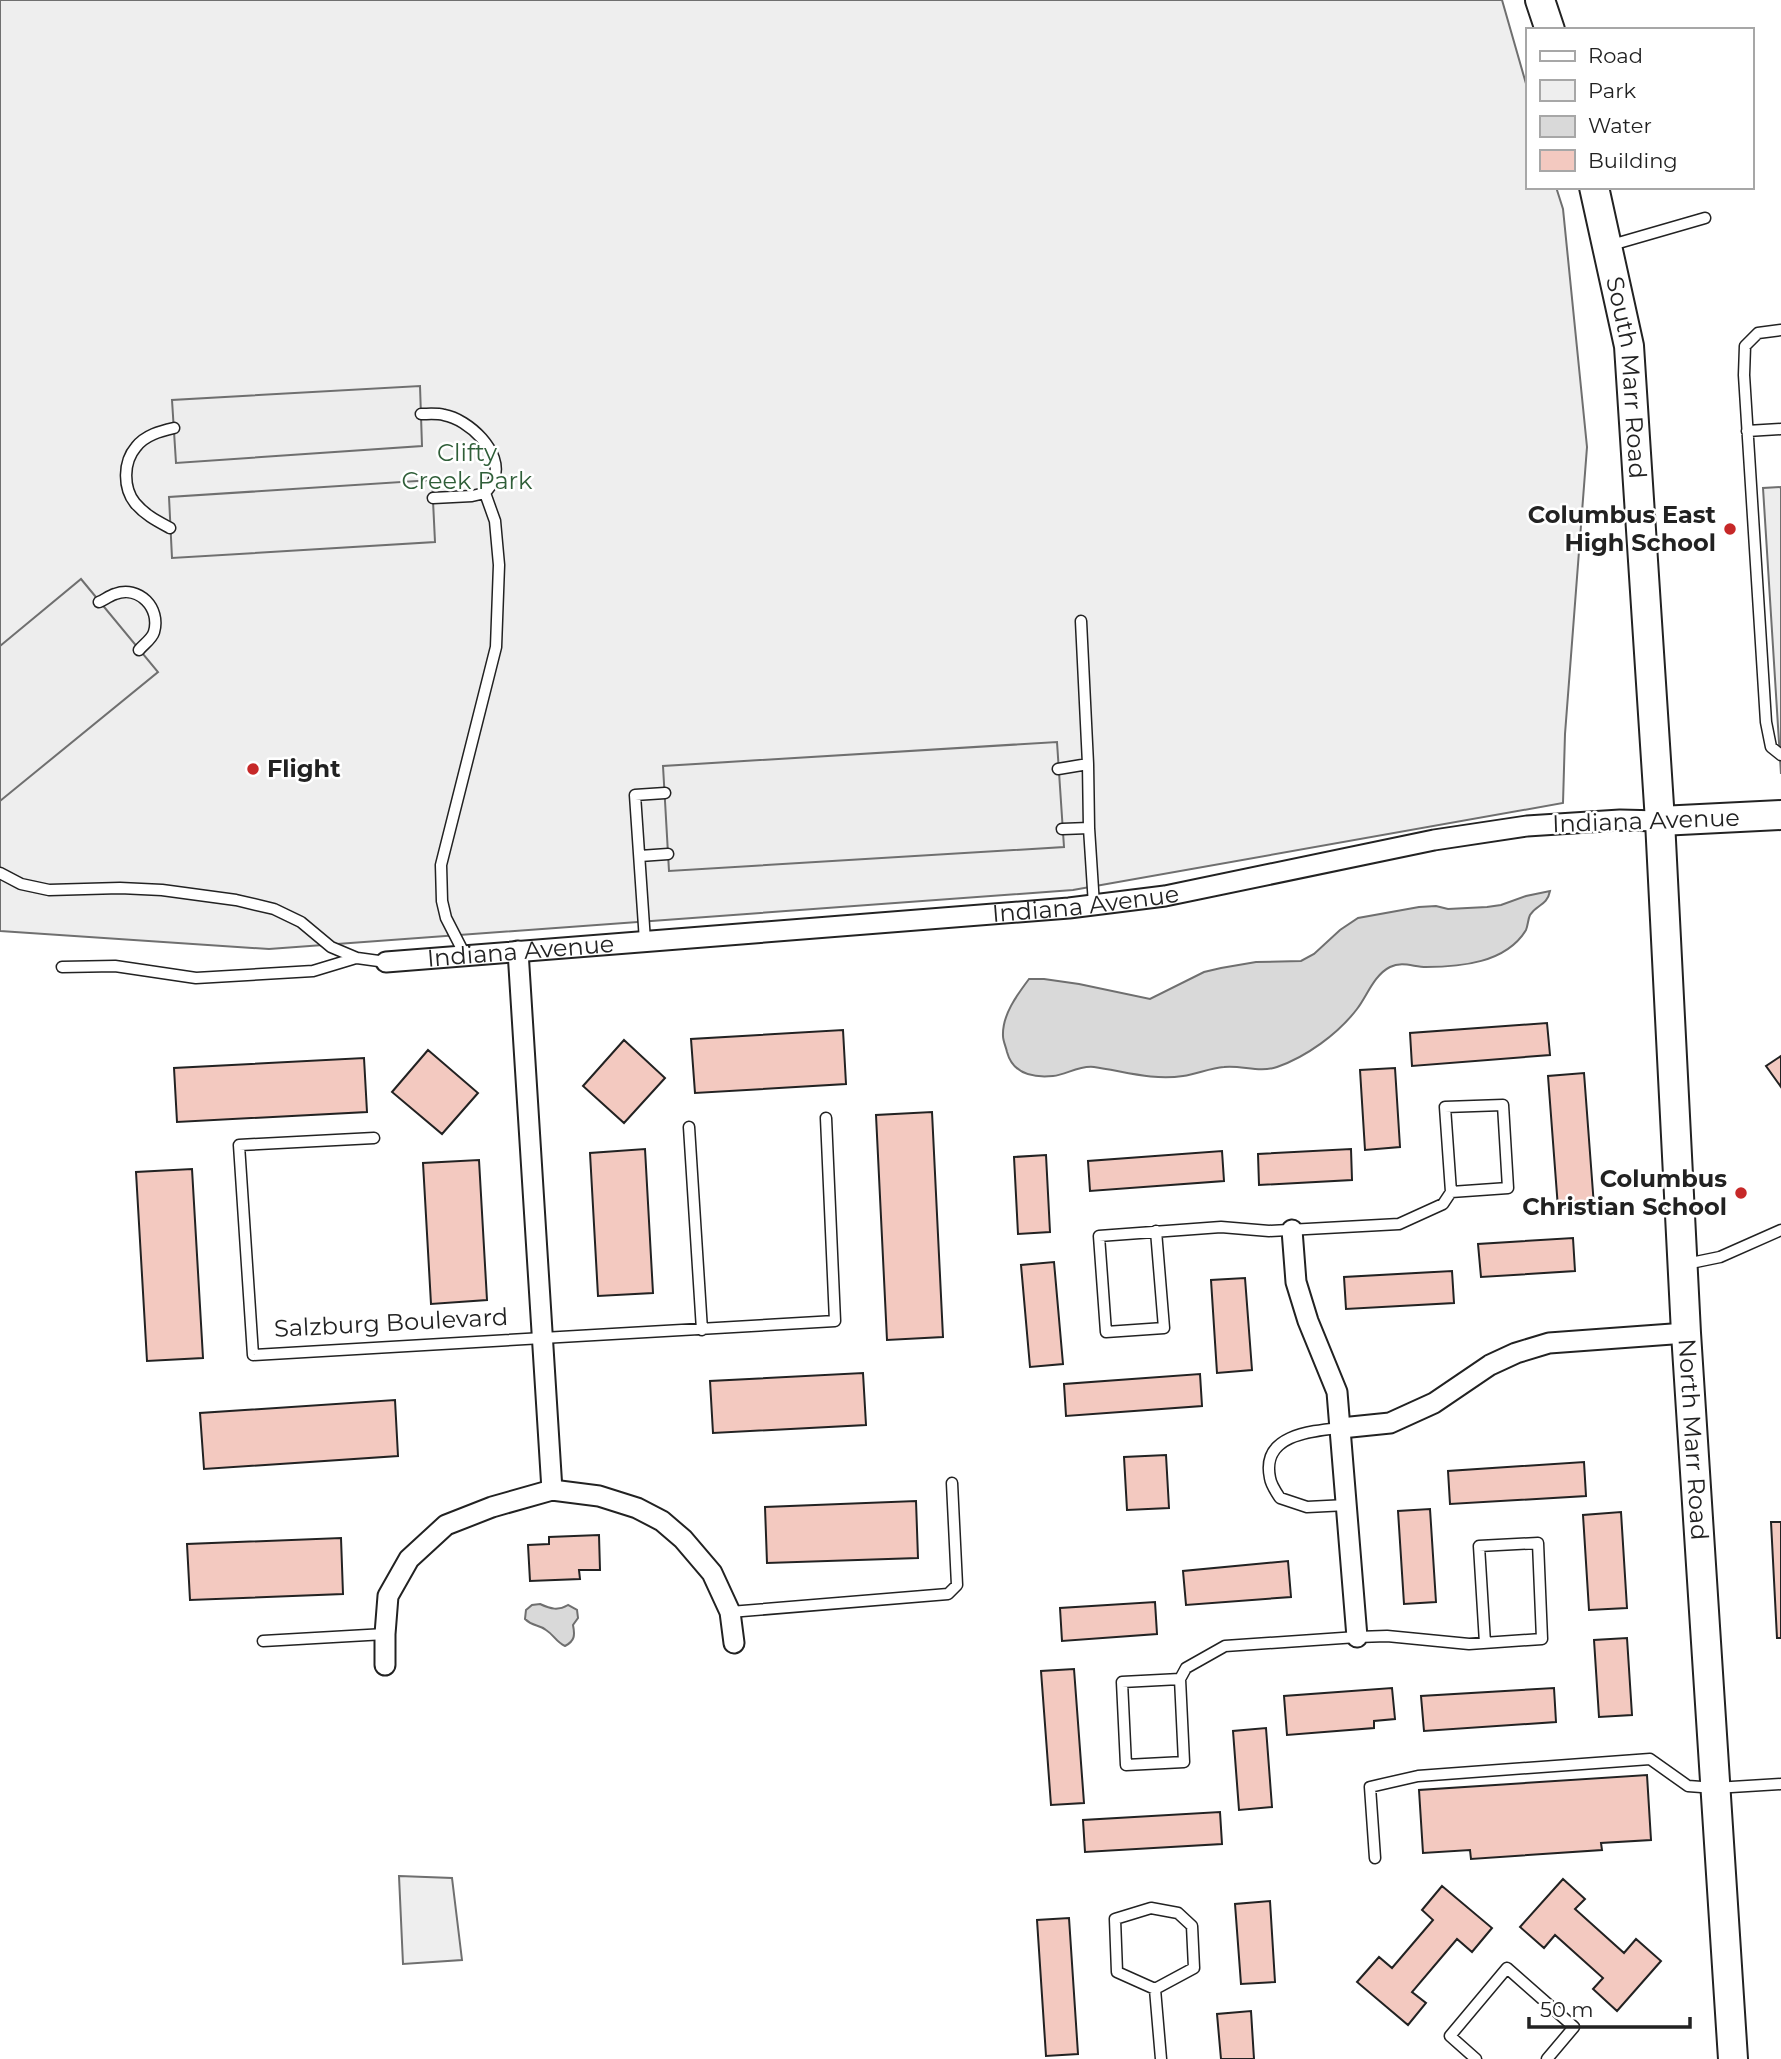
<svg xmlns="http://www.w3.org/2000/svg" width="1781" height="2059" font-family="Montserrat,sans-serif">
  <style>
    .green { fill: #eee; stroke: #6f6f6f; stroke-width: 2 }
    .parking { fill: #ededed; stroke: #6f6f6f; stroke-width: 2 }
    .water { fill: #d9d9d9; stroke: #6f6f6f; stroke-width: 2 }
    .building { fill: #f3c9c0; stroke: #222; stroke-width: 2 }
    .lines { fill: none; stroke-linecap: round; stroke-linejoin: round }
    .lane-casing { stroke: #222; stroke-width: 13 }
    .street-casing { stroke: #222; stroke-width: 23 }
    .secondary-casing { stroke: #222; stroke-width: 32 }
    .lane { stroke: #fff; stroke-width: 10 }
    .street { stroke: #fff; stroke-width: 19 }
    .secondary { stroke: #fff; stroke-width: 28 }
    .poi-dot { fill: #c62828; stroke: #fff; stroke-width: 2.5 }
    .labels { text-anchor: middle; stroke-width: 5; stroke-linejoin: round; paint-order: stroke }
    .street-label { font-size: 24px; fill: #222; stroke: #fff }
    .park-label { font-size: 24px; fill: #2f5e38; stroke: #fff }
    .poi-label { font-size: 24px; font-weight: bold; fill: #222; stroke: #fff; text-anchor: end }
  </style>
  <rect width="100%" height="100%" fill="#fff"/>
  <path class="green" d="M0 0H1502L1527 87V187H1556L1563 209 1587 447 1565 734 1563 803 1073 890 269 949 0 931Z
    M399 1876 452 1878 462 1960 403 1964Z"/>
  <path class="parking" d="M420 386 422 446 176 463 172 400Z
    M432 480 435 542 172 558 169 497Z
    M1781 487V774L1763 488Z
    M81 579 158 672 0 801V646Z
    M1057 742 1064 847 669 871 663 766Z"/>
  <path class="water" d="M1550 891C1547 906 1537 904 1530 915 1528 919 1528 925 1526 930 1506 963 1460 967 1426 967 1414 967 1402 961 1390 967 1374 975 1367 996 1357 1009 1338 1034 1306 1057 1277 1067 1259 1073 1242 1065 1224 1067 1210 1068 1197 1074 1183 1076 1153 1081 1123 1071 1094 1067 1079 1065 1066 1075 1053 1076 1032 1078 1013 1074 1007 1052 1006 1047 1003 1041 1003 1036 1002 1015 1017 995 1029 979H1044L1079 984 1150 999 1204 972 1221 968 1256 962 1301 961 1314 954 1340 930 1358 918 1419 907 1436 906 1448 909 1487 907 1501 905 1526 896Z
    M540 1604C551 1609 558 1611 568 1605L577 1610 578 1618 573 1625C575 1635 575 1641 565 1646 556 1642 554 1635 546 1630 538 1624 533 1627 525 1619L526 1610 532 1605Z"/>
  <path class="building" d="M1547 1023 1550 1055 1412 1066 1410 1033Z
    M843 1030 846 1084 695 1093 691 1039Z
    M624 1040 665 1078 624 1123 583 1086Z
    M428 1050 478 1093 442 1134 392 1092Z
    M1781 1056V1087L1766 1066Z
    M364 1058 367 1112 177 1122 174 1068Z
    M1395 1068 1400 1147 1365 1150 1360 1070Z
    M1584 1073 1594 1206 1558 1208 1548 1076Z
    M932 1112 943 1337 887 1340 876 1115Z
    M645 1149 653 1293 598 1296 590 1153Z
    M1351 1149 1352 1180 1259 1185 1258 1154Z
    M1222 1151 1224 1181 1090 1191 1088 1161Z
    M1046 1155 1050 1232 1018 1234 1014 1157Z
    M479 1160 487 1300 431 1304 423 1163Z
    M192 1169 203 1358 147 1361 136 1172Z
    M1573 1238 1575 1271 1481 1277 1478 1244Z
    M1054 1262 1063 1364 1030 1367 1021 1265Z
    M1452 1271 1454 1303 1346 1309 1344 1277Z
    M1245 1278 1252 1370 1217 1373 1211 1280Z
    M863 1373 866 1425 713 1433 710 1381Z
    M1200 1374 1202 1406 1066 1416 1064 1384Z
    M395 1400 398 1456 204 1469 200 1413Z
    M1166 1455 1169 1508 1127 1510 1124 1457Z
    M1584 1462 1586 1496 1450 1504 1448 1471Z
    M916 1501 918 1558 767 1563 765 1507Z
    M1430 1509 1436 1602 1404 1604 1398 1511Z
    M1621 1512 1627 1608 1589 1610 1583 1515Z
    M1771 1522H1781V1638H1777Z
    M599 1535 600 1570H579L580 1579 530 1581 528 1545 549 1544V1537Z
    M341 1538 343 1594 190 1600 187 1544Z
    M1288 1561 1291 1597 1186 1605 1183 1571Z
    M1155 1602 1157 1634 1062 1641 1060 1608Z
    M1627 1638 1632 1715 1599 1717 1594 1640Z
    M1074 1669 1084 1803 1051 1805 1041 1671Z
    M1392 1688 1395 1719 1374 1721V1728L1287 1735 1284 1696Z
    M1554 1688 1556 1722 1424 1731 1421 1696Z
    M1266 1728 1272 1807 1239 1810 1233 1731Z
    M1647 1775 1651 1840 1601 1843 1602 1850 1471 1859 1470 1850 1423 1853 1419 1790Z
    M1220 1812 1222 1844 1085 1852 1083 1820Z
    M1563 1879 1585 1899 1575 1909 1624 1953 1636 1939 1661 1961 1617 2011 1593 1989 1603 1978 1555 1935 1544 1948 1520 1927Z
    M1442 1886 1492 1928 1472 1952 1457 1939 1412 1992 1426 2003 1408 2025 1357 1982 1379 1957 1392 1968 1433 1920 1422 1910Z
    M1270 1901 1275 1982 1241 1984 1235 1904Z
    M1069 1918 1078 2054 1046 2056 1037 1920Z
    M1251 2011 1254 2059H1221L1217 2014Z"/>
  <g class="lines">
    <defs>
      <path id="lane" d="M1608 246 1705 218
        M1781 330 1758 333 1745 346 1744 375 1766 722 1771 747 1781 755
        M421 414C428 414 437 413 444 415 468 419 504 452 494 479 493 484 488 489 485 493L472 496 433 498
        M1747 431 1781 429
        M170 528C157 521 145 515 135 503 123 488 123 462 136 447 145 435 161 431 174 428
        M99 602C104 600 109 596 115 594 139 585 161 608 154 632 152 639 144 644 139 650
        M1081 621 1088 764
        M1058 769 1088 764 1089 828 1094 905
        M1062 829 1089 828
        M640 856 668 854
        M0 873 21 884 49 890 120 888 162 890 236 900 274 909 301 922 331 947 357 958 386 962
        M645 941 635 795 665 793
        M465 955 446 918 442 901 441 865 496 647 499 565 495 521 485 493
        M62 967 115 966 196 978 313 971 356 958
        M689 1127 702 1330
        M374 1138 239 1145 253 1355 835 1321 826 1118
        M1156 1231 1164 1328 1106 1332 1099 1236 1221 1227 1269 1231 1399 1224 1443 1204 1451 1192 1508 1188 1503 1105 1445 1107 1451 1192
        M1686 1264 1720 1257 1781 1230
        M1341 1428C1310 1431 1261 1435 1270 1478 1271 1485 1276 1492 1280 1498L1307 1507 1347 1505
        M730 1612 948 1594 957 1585 952 1483
        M263 1641 385 1634
        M1180 1679 1122 1682 1126 1765 1184 1762 1180 1679 1186 1668 1225 1646 1357 1637 1387 1636 1469 1644 1542 1639 1538 1543 1479 1546 1485 1643
        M1375 1858 1370 1787 1418 1776 1650 1759 1688 1786 1715 1788 1781 1784
        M1151 1908 1178 1913 1192 1926 1194 1968 1155 1989 1117 1972 1115 1919Z
        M1155 1989 1161 2059
        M1476 2059 1450 2036 1507 1968 1574 2027 1547 2059"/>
      <g id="street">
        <path d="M518 951 552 1490"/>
        <path id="s1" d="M386 962 1069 908 1165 896 1434 840 1527 826 1620 820 1660 821"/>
        <path d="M1292 1230 1296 1282 1308 1321 1337 1392 1357 1637"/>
        <path d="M1341 1428 1390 1423 1434 1403 1490 1365 1516 1353 1549 1343 1686 1333"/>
        <path d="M385 1665V1634L388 1596 409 1559 446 1525 492 1507 552 1490 599 1496 637 1508 662 1521 683 1539 712 1573 730 1612 734 1643"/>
      </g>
      <g id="secondary">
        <path d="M1540 0 1550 30"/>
        <path id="s2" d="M1594 187 1629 346 1660 821 1686 1333 1733 2059"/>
        <path d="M1660 821 1781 815"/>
      </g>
    </defs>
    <use href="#lane" class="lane-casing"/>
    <use href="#street" class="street-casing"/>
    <use href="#secondary" class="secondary-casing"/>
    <use href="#lane" class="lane"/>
    <use href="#street" class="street"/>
    <use href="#secondary" class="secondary"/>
  </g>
  <g class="poi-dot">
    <circle cx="1730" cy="529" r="7"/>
    <circle cx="253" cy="769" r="7"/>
    <circle cx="1741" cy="1193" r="7"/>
  </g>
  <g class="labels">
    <g class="street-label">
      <text dy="8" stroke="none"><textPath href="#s2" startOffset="194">South Marr Road</textPath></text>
      <text transform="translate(1646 821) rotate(-2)" y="8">Indiana Avenue</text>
      <text dy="8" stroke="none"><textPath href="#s1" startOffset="702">Indiana Avenue</textPath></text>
      <text dy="8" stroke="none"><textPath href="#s1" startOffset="135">Indiana Avenue</textPath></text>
      <text transform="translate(391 1323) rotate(-3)" y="8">Salzburg Boulevard</text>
      <text dy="8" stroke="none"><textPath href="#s2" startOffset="1258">North Marr Road</textPath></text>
    </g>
    <g class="park-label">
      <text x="467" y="461">Clifty<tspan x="467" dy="28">Creek Park</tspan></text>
    </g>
    <g class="poi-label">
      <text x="1716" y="523">Columbus East<tspan x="1716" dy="28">High School</tspan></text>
      <text x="267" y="777" text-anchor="start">Flight</text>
      <text x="1727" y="1187">Columbus<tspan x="1727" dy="28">Christian School</tspan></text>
    </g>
  </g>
  <rect x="1526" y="28" width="228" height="161" fill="#ffffff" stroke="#a7a7a7" stroke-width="2"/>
  <rect x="1540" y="51" width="35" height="10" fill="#ffffff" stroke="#a7a7a7" stroke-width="2"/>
  <text x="1588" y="63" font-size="21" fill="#222222">Road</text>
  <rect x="1540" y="80" width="35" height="21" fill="#eeeeee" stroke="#a7a7a7" stroke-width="2"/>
  <text x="1588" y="98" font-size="21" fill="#222222">Park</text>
  <rect x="1540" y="116" width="35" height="21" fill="#d9d9d9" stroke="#a7a7a7" stroke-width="2"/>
  <text x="1588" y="133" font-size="21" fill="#222222">Water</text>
  <rect x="1540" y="150" width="35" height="21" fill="#f3c9c0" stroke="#a7a7a7" stroke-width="2"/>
  <text x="1588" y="168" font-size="21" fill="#222222">Building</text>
  <path d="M1529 2017v10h161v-10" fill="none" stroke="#222222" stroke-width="3.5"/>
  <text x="1540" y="2017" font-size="21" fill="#222222" stroke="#ffffff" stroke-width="5" paint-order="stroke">50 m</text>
</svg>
